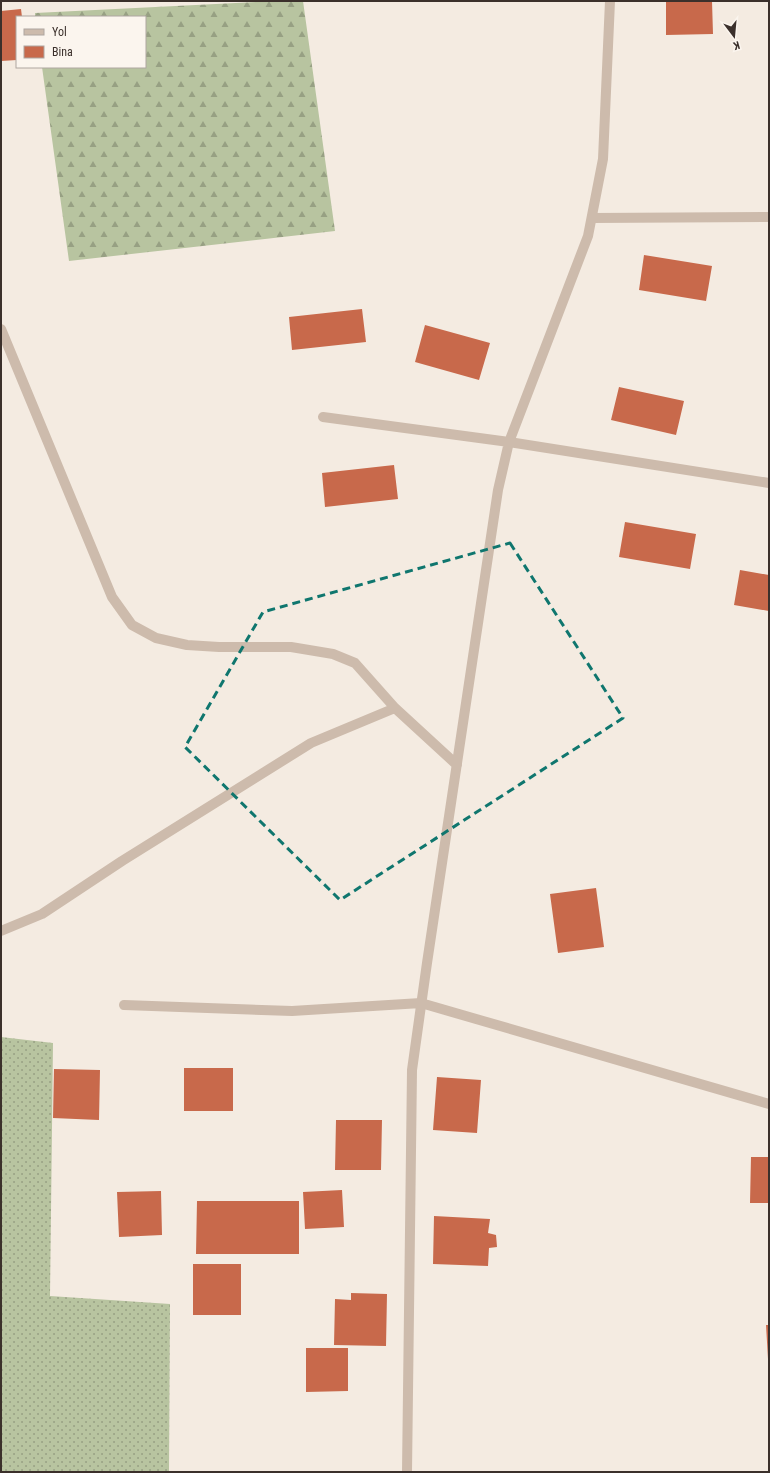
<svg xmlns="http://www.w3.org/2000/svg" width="770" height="1473" font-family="'Roboto Condensed',sans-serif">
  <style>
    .grass { fill: url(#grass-dots) }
    .forest { fill: url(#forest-firs) }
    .building { fill: #c8694b }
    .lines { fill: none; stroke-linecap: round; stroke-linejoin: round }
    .minor { stroke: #cdbbac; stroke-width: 10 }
    .marked { fill: none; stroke: #0f766e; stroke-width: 3; stroke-dasharray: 8 5; stroke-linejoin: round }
  </style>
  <defs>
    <pattern id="grass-dots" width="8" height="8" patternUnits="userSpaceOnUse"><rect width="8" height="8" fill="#b8c4a0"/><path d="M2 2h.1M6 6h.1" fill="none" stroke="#97a083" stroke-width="1.8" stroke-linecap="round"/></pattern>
    <pattern id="forest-firs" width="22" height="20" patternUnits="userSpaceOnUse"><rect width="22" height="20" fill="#b8c4a0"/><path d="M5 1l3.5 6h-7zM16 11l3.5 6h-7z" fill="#97a083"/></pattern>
  </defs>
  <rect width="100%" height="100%" fill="#f4ebe1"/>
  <path class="grass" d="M1 1037 53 1043 50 1296 170 1304 169 1472H1Z"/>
  <path class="forest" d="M276 1H303L335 231 69 261 42 67H145V17H35V13Z"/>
  <path class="building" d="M666 1H712L713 34 666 35Z
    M21 9 22 17H17V60L1 61V11Z
    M644 255 712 266 706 301 639 290Z
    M362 309 366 342 292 350 289 317Z
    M425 325 490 343 479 380 415 362Z
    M619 387 684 401 676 435 611 420Z
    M394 465 398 499 325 507 322 473Z
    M625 522 696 534 690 569 619 557Z
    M740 570 769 575V611L734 605Z
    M596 888 604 947 558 953 550 894Z
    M184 1068H233V1111H184Z
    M54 1069 100 1070 99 1120 53 1118Z
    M437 1077 481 1080 477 1133 433 1130Z
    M336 1120H382L381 1170H335Z
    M751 1157H769V1203H750Z
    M342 1190 344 1227 305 1229 303 1192Z
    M161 1191 162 1235 119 1237 117 1192Z
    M197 1201H299V1254H196Z
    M434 1216 490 1219 488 1233 496 1235 497 1247 489 1248 488 1266 433 1264Z
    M193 1264H241V1315H193Z
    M351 1293 387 1294 386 1346 334 1345 335 1299 351 1300Z
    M766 1325H769V1359H768Z
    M306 1348H348V1391L306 1392Z"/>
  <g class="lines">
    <path class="minor" d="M592 218 769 217
      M1 329 112 597 132 625 156 638 187 645 219 647H291L333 654 355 663 395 708 457 765
      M323 417 509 442 769 483
      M1 931 42 914 122 861 311 743 395 708
      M124 1005 292 1011 421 1003 769 1104
      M407 1472 412 1070 427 963 498 490 509 442 588 236 603 159 610 1"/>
  </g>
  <path class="marked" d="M510 543 623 718 340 900 185 747 263 612Z"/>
  <rect width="770" height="1473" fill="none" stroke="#3b302b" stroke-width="4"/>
  <rect x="16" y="16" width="130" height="52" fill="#fbf5ee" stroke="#aea6a0"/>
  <rect x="24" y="29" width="20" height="6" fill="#cdbbac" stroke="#aea6a0"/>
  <text x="52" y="36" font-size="12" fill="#3b302b">Yol</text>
  <rect x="24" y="46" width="20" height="12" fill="#c8694b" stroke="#aea6a0"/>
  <text x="52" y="56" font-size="12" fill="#3b302b">Bina</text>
  <g transform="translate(734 36) rotate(164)" stroke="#fbf5ee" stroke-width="3" paint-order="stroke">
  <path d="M0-3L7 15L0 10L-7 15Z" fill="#3b302b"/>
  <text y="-6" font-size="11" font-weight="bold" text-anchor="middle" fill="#3b302b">K</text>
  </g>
</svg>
